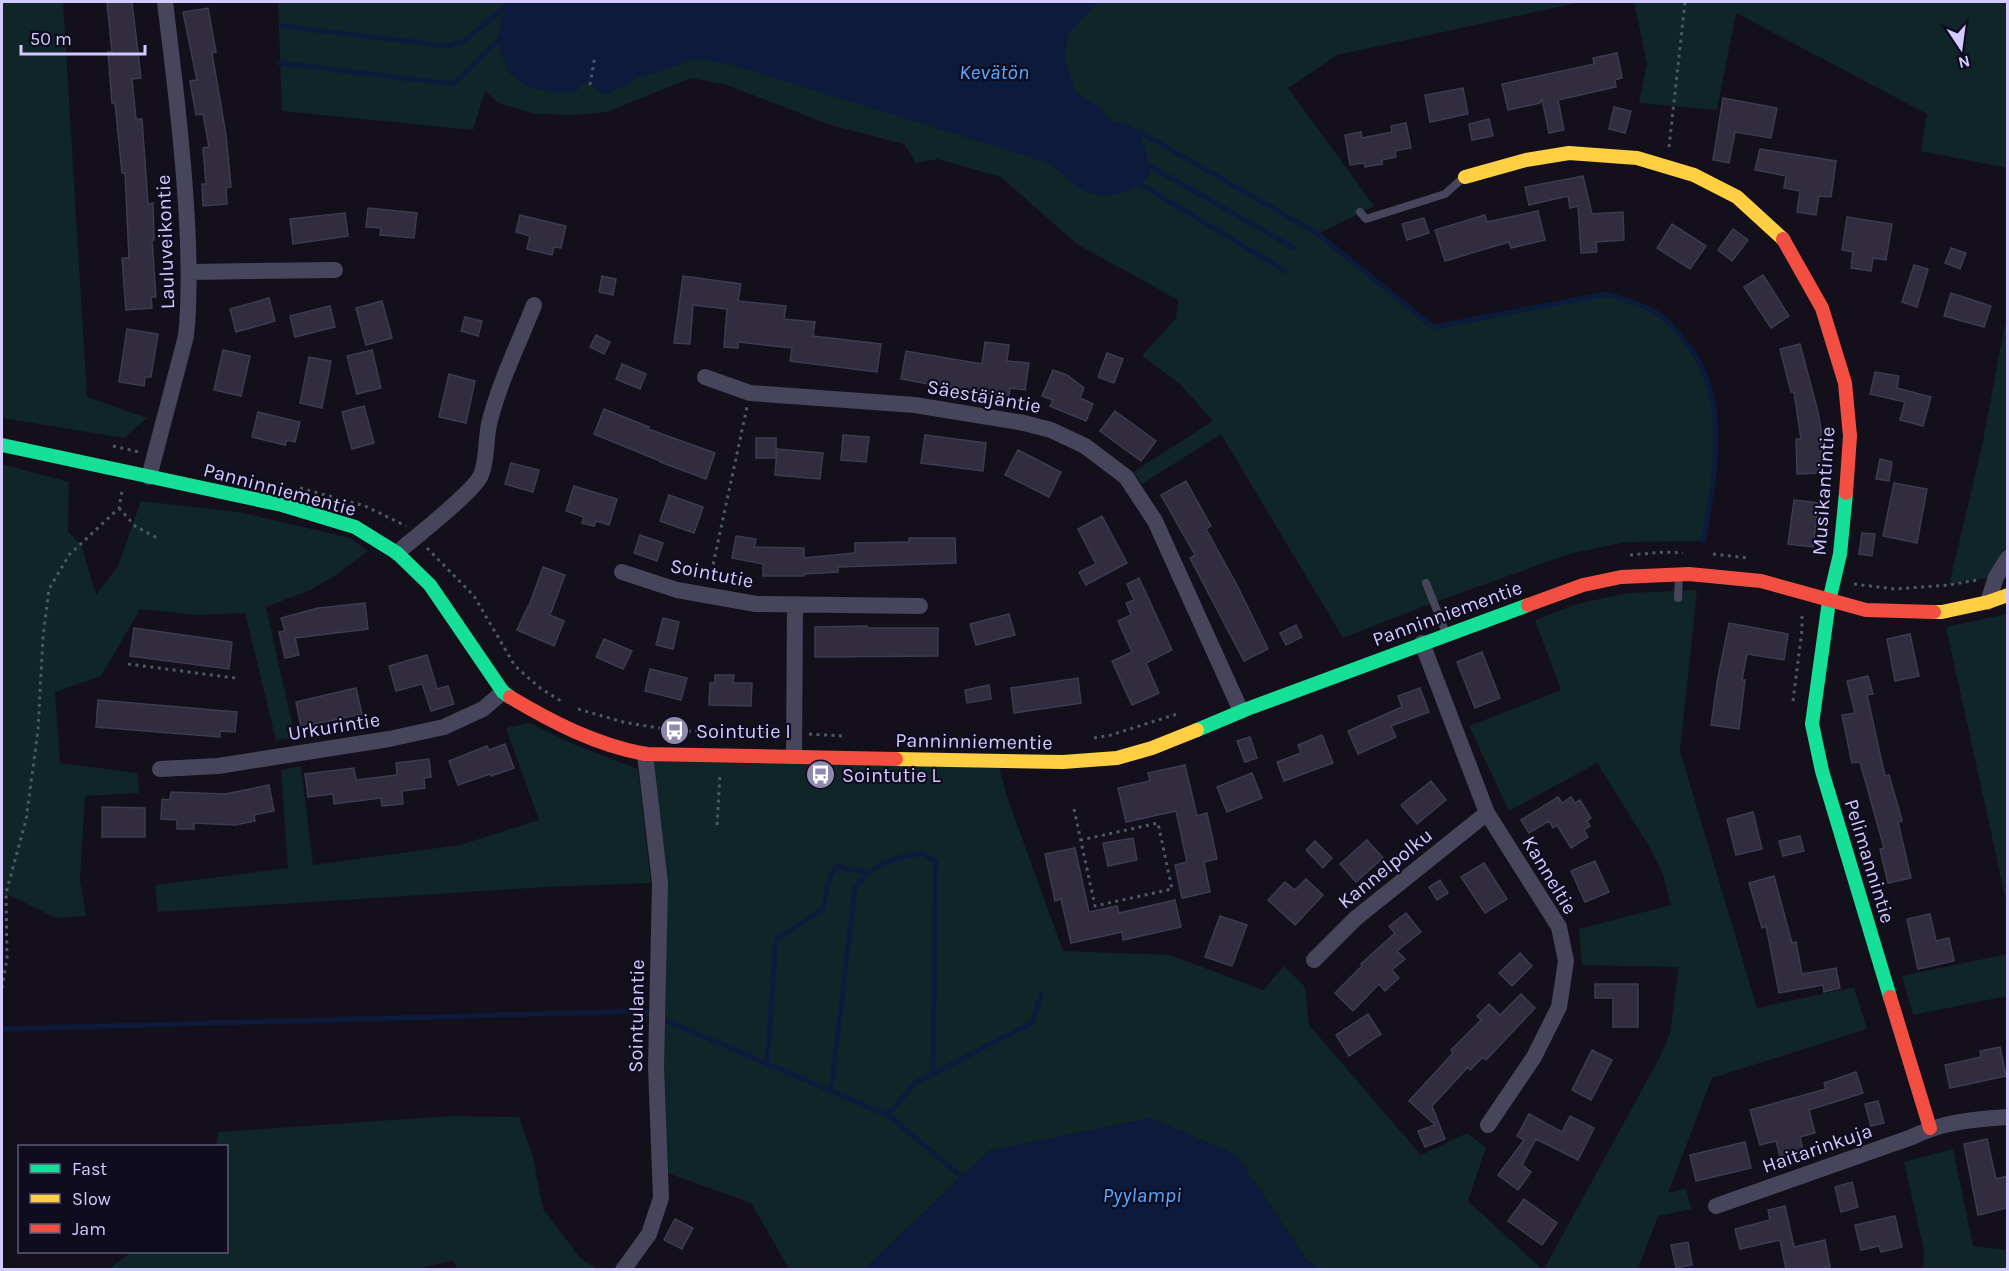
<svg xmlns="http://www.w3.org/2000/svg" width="2009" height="1271" font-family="Karla,sans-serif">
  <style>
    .green { fill: #102527 }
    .water { fill: #0c1b3c }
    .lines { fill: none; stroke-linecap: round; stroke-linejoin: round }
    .stream { stroke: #0c1b3c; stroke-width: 5 }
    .building { fill: #312d3e; stroke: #3e3a50; stroke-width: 1.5 }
    .path { stroke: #4a5867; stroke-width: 3; stroke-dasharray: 3 4.5; stroke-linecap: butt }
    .lane { stroke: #47455c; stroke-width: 8 }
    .street { stroke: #47455c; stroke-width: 16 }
    .fast { stroke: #16e098; stroke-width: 14 }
    .slow { stroke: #ffcf43; stroke-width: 14 }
    .jam { stroke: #f24e42; stroke-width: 14 }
    .labels { text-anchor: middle; stroke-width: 4.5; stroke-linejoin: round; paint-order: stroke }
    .street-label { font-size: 20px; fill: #d3caff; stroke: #100c1f }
    .poi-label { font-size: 20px; fill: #d3caff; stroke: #100c1f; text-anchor: start }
    .water-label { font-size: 21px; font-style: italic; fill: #59aaff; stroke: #100c1f }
  </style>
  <rect width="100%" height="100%" fill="#13101b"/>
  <path class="green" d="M2 2H63L87 397 147 418 124 438 2 418Z
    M278 2H1581L1337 55 1288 88 1374 206 1318 234 1433 327 1606 294C1624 299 1641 304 1657 313 1667 320 1676 330 1683 339 1732 395 1715 475 1703 541L1625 542 1569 554 1435 602 1343 638 1221 434 1142 484 1133 472 1213 421 1179 383 1142 356 1176 318 1178 300 1077 244 1001 177 937 159 916 163 904 144 830 125 727 85 691 78 607 112 575 115 535 114 498 103 485 91 473 130 282 111Z
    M1634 2H1660L1672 4 1666 2H2007V168L1921 151 1927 114 1736 13 1717 110 1639 103 1647 63Z
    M2007 314V574L1949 585 1982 446Z
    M2 464 69 482 68 532 81 544 96 595 118 566 141 501 239 512 350 538 368 551 333 577 310 590 266 607 295 737 276 740 245 613 198 615 140 609 101 676 55 692 60 763 137 773 139 793 85 796 80 879 86 916 56 918 9 895 2 894Z
    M1697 590 1680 751 1757 1008 1854 987 1867 1029 1712 1078 1668 1193 1686 1189 1691 1209 1658 1216 1638 1269H1544L1661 1055 1670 1033 1679 967 1582 965 1579 929 1671 905 1662 872 1650 848 1597 763 1509 811 1469 726 1561 690 1535 620 1580 603 1629 593Z
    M2007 614H2008L2007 905 1946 627Z
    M530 723 573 744 638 769 651 883 545 887 158 912 155 885 288 868 281 770 301 766 313 865 460 845 539 820 506 728Z
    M645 754 998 761 1006 794 1063 951 1170 955 1263 990 1284 966 1305 987 1309 1025 1421 1155 1467 1133 1486 1147 1468 1201 1542 1269H1317L1305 1258 1236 1155 1151 1118 989 1151 864 1269H789L751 1203 659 1170 660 883Z
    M2007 954V998L2002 997 1913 1015 1902 976Z
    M450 1116 519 1117 533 1157 543 1209 580 1258 597 1269H458L453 1261 410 1270 109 1269 131 1252H226V1146H216L218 1132Z
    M1953 1149 1973 1246 2007 1250V1269H1923L1924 1250 1904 1162Z"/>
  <path class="water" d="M510 2H1098L1068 35 1065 60 1076 92 1100 107 1111 122C1145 120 1146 149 1150 175 1135 194 1104 202 1082 190 1071 184 1063 173 1052 166 1042 160 1028 157 1017 153L729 64 696 59 638 78 605 95 586 82 575 92 558 93 526 86 509 73 499 49 500 22Z
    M1151 1118 1236 1155 1305 1258 1317 1269H864L989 1151Z"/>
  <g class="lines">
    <path class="stream" d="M282 26 447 46 463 42 508 4
      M279 63 453 84 499 40
      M1138 131 1318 234 1433 327 1606 294C1624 299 1641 304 1657 313 1667 320 1676 330 1683 339 1732 395 1715 475 1703 541
      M1148 165 1294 248
      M1142 185 1285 271
      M2 1029 643 1011 888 1115 962 1177
      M767 1063 776 939 822 910 830 877 836 866 866 873
      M831 1091 855 888C875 861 890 860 921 853L936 861 933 1074
      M888 1115 915 1083 1032 1023 1041 994"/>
  </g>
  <path class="building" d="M107 2H132L141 78 132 79 136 119H142L148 204 153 203 154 240H152L156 297H151L152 308 126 310 122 258H129L125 173H122L115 103H112L108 52H112Z
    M208 8 216 52 212 53 226 135 231 187 226 188 227 204 203 206 202 184H206L203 148 209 147 203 114 196 115 190 81 197 80 183 12Z
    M1617 53 1622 78 1615 80 1616 87 1558 100 1564 130 1549 133 1542 99 1540 103 1508 110 1502 84 1594 64 1593 58Z
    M1463 88 1468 114 1430 122 1425 95Z
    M1723 98 1777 108 1771 138 1735 132 1729 163 1713 160Z
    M1614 107 1631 111 1625 133 1609 129Z
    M1489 119 1493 136 1472 140 1469 124Z
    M1406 123 1411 148 1395 151 1396 157 1382 160V164L1365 167 1364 163 1350 165 1345 135 1361 132 1362 138 1392 132 1391 126Z
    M1760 149 1836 161 1831 197 1819 196 1816 215 1797 212 1800 191 1784 188 1786 176 1755 170Z
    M1583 176 1592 214 1623 212 1624 240 1596 242 1597 252 1581 253 1578 206 1570 208 1568 196 1529 205 1525 187Z
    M368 208 417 213 414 238 380 235 381 228 366 227Z
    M1538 211 1545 240 1511 248 1509 242 1445 261 1435 230 1485 215 1487 222Z
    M345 213 348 236 293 244 290 219Z
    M520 215 566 226 561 248 554 247 552 255 527 249 530 236 516 232Z
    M1847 217 1892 224 1886 260 1873 258 1871 271 1851 268 1853 252 1842 250Z
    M1424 218 1429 233 1407 240 1402 224Z
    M1672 224 1706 246 1690 269 1657 248Z
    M1733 229 1748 240 1732 261 1718 250Z
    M1951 248 1966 253 1960 269 1945 263Z
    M1914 265 1928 269 1917 307 1902 302Z
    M1763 275 1789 316 1771 328 1744 287Z
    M602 276 616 279 613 295 599 292Z
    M683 276 741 284 738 301 786 306 784 319 815 322 813 336 881 344 877 372 790 361 792 348 738 342V348L724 347 727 309 693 305 690 344 674 343Z
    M1951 293 1991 306 1984 327 1944 316Z
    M269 298 275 321 236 332 230 309Z
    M382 301 392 338 366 345 356 308Z
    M330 306 335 327 295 337 290 316Z
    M465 317 482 321 478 336 461 331Z
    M127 329 158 334 151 377H145L144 386 119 382Z
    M596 335 610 342 604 354 590 347Z
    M985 342 1009 345 1007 361 1029 363 1025 390 1010 388 1009 396 955 389 901 379 906 351 982 364Z
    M1800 344 1818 412 1821 429V473L1797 474 1796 439H1801L1794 392H1791L1780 349Z
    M223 350 250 356 241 396 214 390Z
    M372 350 381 388 357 394 347 356Z
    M1107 353 1123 359 1114 383 1098 377Z
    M309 357 331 361 322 408 300 403Z
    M622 364 646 374 640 389 616 379Z
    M1053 370 1067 375 1084 388 1080 398 1093 404 1086 421 1050 406 1053 400 1042 396Z
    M1875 372 1899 376 1897 388 1931 397 1923 426 1900 420 1905 402 1870 394Z
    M449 374 475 381 466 423 439 417Z
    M364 406 374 443 352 449 342 412Z
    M604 409 649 427 648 429 715 453 706 479 660 462V461L594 434Z
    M1115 411 1156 441 1141 461 1100 431Z
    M258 412 300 422 295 442 287 440 285 445 252 437Z
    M843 435 869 437 866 462 841 460Z
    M925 435 986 443 983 471 921 463Z
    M756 438H776V458H756Z
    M777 449 823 453 820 479 775 475Z
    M1018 450 1061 472 1049 497 1005 475Z
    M1880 459 1892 462 1889 481 1876 479Z
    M511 463 539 470 533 492 505 484Z
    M1186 481 1211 526 1206 529 1238 587 1268 649 1244 661 1190 558 1195 555 1161 495Z
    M1894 483 1927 489 1917 543 1883 536Z
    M574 486 617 499 609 525 596 521 594 526 582 523 584 517 566 511Z
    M669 495 703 507 694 533 660 521Z
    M1794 500 1819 503 1813 547 1788 544Z
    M1102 516 1127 563 1086 585 1079 572 1096 564 1078 529Z
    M1862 533 1875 534 1872 556 1859 554Z
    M640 535 663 543 657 561 634 553Z
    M736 536 756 539 754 547 804 548V558L855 553V543L909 542V538H955L956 563 838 567V572L804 574V576H763V564L732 558Z
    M543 567 565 575 550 615 564 621 554 646 517 630 528 606H529Z
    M1139 578 1172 650 1146 663 1159 693 1132 705 1112 661 1132 652 1118 621 1131 615 1126 603 1134 600 1127 584Z
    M365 603 368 629 295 638 299 655 285 658 279 632 285 631 281 618 318 608Z
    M1009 614 1015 635 976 645 970 624Z
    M663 618 679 622 673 649 656 645Z
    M1729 623 1788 634 1784 660 1747 654 1742 680H1745L1739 729 1711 725 1718 677Z
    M1296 625 1302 637 1286 645 1280 633Z
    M867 626V628H938V656L815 657V627Z
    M134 628 232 642 229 669 130 656Z
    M1910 634 1919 676 1895 681 1887 639Z
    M604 639 632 651 623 669 596 657Z
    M1482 652 1500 698 1475 708 1457 662Z
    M427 655 437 689 448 686 454 704 431 711 422 684 396 691 389 666Z
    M650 669 687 678 681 700 645 691Z
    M715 675H734L733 683H752L751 706 709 705 710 683H715Z
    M1868 676 1873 694 1867 695 1885 776 1889 775 1902 821 1898 822 1911 878 1888 883 1880 849 1884 848 1860 762 1852 763 1842 715 1855 713 1847 681Z
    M1078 678 1081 703 1014 713 1011 688Z
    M989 685 991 699 967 703 965 690Z
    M356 688 362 714 301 727 296 702Z
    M1420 688 1429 712 1391 726 1396 737 1358 754 1348 731 1402 707 1398 696Z
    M98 700 237 712 235 732 220 731V737L96 727Z
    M1322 735 1333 763 1284 781 1277 762 1301 753 1298 745Z
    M1250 737 1257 758 1245 762 1237 741Z
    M505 744 514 768 491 776 490 774 458 785 449 761 487 746 489 750Z
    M429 759 431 777 424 778 425 788 402 791 403 804 382 806 381 798 334 804 333 794 308 797 305 774 354 768 356 780 397 775 396 763Z
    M1185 765 1197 816 1207 813 1217 859 1204 862 1210 892 1182 898 1175 865 1187 862 1176 811 1126 822 1118 788 1150 781 1148 773Z
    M1252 773 1262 798 1227 812 1217 787Z
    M1431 781 1446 800 1417 824 1401 805Z
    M269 785 274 811 254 815 255 821 235 825 194 823V829H177V820L161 819 162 799 170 800 171 792 225 794Z
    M1558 797 1562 803 1571 797 1575 803 1580 800 1591 818 1587 821 1590 826 1584 830 1588 837 1571 848 1557 825 1553 828 1549 821 1529 833 1521 820Z
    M102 807 145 808V837H102Z
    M1753 812 1762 849 1736 855 1727 819Z
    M1800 836 1804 851 1783 856 1779 841Z
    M1133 838 1137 860 1108 866 1103 843Z
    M1367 840 1383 858 1356 882 1340 864Z
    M1315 841 1332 858 1323 868 1306 850Z
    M1075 848 1089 912 1117 906 1119 913 1175 900 1181 927 1123 940 1122 932 1071 943 1061 899 1055 901 1045 854Z
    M1595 861 1609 892 1585 902 1571 871Z
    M1484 863 1507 899 1485 913 1461 877Z
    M1774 876 1792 943 1796 942 1802 974 1836 968 1840 988 1824 992 1823 985 1779 993 1766 926 1762 928 1749 883Z
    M1306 879 1323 895 1295 925 1268 900 1285 882 1295 890Z
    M1440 880 1448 893 1437 900 1429 887Z
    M1406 913 1421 932 1397 951 1405 959 1392 970 1399 978 1385 991 1379 984 1353 1011 1335 993 1362 966 1361 964 1395 933 1389 926Z
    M1930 914 1936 941 1949 938 1954 961 1918 969 1907 919Z
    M1220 916 1247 925 1232 966 1205 957Z
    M1520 953 1532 966 1512 986 1499 973Z
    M1595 984H1638V1027H1613V998H1595Z
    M1521 994 1535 1008 1486 1060 1483 1057 1470 1070 1468 1067 1432 1106 1445 1139 1425 1147 1418 1131 1435 1125 1409 1101 1453 1053 1451 1050 1481 1020 1477 1016 1489 1004 1500 1015Z
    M1368 1014 1381 1034 1349 1056 1336 1035Z
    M2000 1047 2006 1076 1950 1088 1945 1065 1981 1057 1980 1051Z
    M1592 1050 1612 1060 1591 1100 1572 1090Z
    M1856 1072 1863 1093 1809 1110 1815 1133 1800 1137 1803 1150 1780 1156 1776 1141 1760 1145 1750 1110 1826 1089 1824 1083Z
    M1878 1101 1884 1123 1871 1126 1865 1104Z
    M1529 1114 1562 1132 1570 1116 1594 1128 1578 1160 1536 1139 1522 1165 1531 1172 1518 1190 1498 1175 1524 1140 1517 1136Z
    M1987 1139 1996 1179 2007 1176V1208L1978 1215 1964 1144Z
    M1745 1142 1751 1168 1696 1181 1690 1155Z
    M1852 1182 1858 1207 1841 1212 1835 1187Z
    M1524 1199 1557 1223 1542 1245 1508 1221Z
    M1785 1206 1794 1247 1825 1240 1830 1267 1818 1269H1786L1780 1240 1740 1249 1735 1229 1770 1220 1768 1210Z
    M1895 1216 1902 1247 1881 1252 1879 1246 1861 1250 1855 1225Z
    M675 1219 693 1228 682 1249 664 1240Z
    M1688 1242 1692 1265 1676 1268 1671 1245Z"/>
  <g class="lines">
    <path class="path" d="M590 85 595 56
      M1669 147 1685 2
      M113 446 139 452
      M300 488 365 506 406 526
      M119 508 135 526 159 539
      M427 548 474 596 515 666 540 688 561 701
      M1713 554 1748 558
      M1630 555 1665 552 1683 553
      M710 579 747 407
      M1854 584 1895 589 1949 585 1978 580
      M128 664 235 678
      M1793 701 1802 630V612
      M578 709 623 722 675 731 779 732
      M809 734 842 736
      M1094 738 1111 735 1177 714
      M1074 809 1095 906 1172 889 1158 823 1081 840
      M717 825 720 775
      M2 988 7 958 6 893 26 820 38 730 43 637 49 589 69 555 119 508 122 491"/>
    <path class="lane" d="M1360 212 1366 219 1445 194 1464 177
      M1426 583 1446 633
      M1678 598 1679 575"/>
    <path class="street" d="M190 272 335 270
      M705 377 750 393 915 405 1024 423 1051 430 1085 446 1126 477 1155 521 1241 711
      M149 477 186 336C190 298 189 260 187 221 183 148 174 75 165 2
      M397 553C415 537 473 493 481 475 488 458 485 438 490 420 500 381 519 343 534 305
      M622 572 677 590 756 604 920 606
      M1988 602 1996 577 2008 558
      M1422 643 1487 813 1559 927 1566 961 1559 1007 1534 1057 1488 1125
      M794 756 795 605
      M160 769 218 766 389 739 444 727 483 709 503 692
      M1314 960 1356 918 1487 813
      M1716 1206 1912 1137C1942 1122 1974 1119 2008 1117
      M623 1270 649 1234 661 1198 656 1067 660 883 645 754"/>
    <path class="fast" d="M2 445 282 505 355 527 397 553 430 585 503 692 510 697
      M1846 493 1840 554 1829 601 1812 724 1822 771 1890 997
      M1197 730 1247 709 1528 605"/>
    <path class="slow" d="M1465 177 1526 160 1569 153 1637 158 1694 175 1737 197 1783 239
      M1934 612H1942L1988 602 2008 595
      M896 759 1063 762 1117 758 1152 748 1197 730"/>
    <path class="jam" d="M1783 239 1822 308 1845 383 1850 436 1846 493
      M1528 605 1583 585 1621 577 1689 574 1761 581 1866 610 1934 612
      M510 697C552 722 596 745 645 754L896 759
      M1890 997 1930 1128"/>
  </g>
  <defs>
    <symbol id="bus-disc" viewBox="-11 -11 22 22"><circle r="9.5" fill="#9089af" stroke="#100c1f"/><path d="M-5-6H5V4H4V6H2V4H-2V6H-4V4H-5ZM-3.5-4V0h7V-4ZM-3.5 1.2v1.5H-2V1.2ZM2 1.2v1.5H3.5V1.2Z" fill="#fff"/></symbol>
  </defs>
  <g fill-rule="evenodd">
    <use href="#bus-disc" x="658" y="714" width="33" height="33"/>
    <use href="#bus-disc" x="804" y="758" width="33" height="33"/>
  </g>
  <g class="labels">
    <g class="street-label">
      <text transform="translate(165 242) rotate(-92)" y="7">Lauluveikontie</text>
      <text transform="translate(984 396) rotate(10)" y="7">Säestäjäntie</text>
      <text transform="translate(280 489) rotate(15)" y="7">Panninniementie</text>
      <text transform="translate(1823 491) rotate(-86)" y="7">Musikantintie</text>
      <text transform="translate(712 573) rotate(11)" y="7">Sointutie</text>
      <text transform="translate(1447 613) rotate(-20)" y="7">Panninniementie</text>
      <text transform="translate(334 726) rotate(-9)" y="7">Urkurintie</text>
      <text transform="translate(974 741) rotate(1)" y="7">Panninniementie</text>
      <text transform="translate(1870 861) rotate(73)" y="7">Pelimannintie</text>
      <text transform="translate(1385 868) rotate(-39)" y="7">Kannelpolku</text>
      <text transform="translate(1550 875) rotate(59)" y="7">Kanneltie</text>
      <text transform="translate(636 1016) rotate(-89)" y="7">Sointulantie</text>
      <text transform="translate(1817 1148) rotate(-19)" y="7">Haitarinkuja</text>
    </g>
    <g class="poi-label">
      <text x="696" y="738">Sointutie I</text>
      <text x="842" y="782">Sointutie L</text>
    </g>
    <g class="water-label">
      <text x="994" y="79">Kevätön</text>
      <text x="1142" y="1202">Pyylampi</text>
    </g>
  </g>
  <rect width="2009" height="1271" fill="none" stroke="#d3caff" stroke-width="6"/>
  <rect x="18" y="1145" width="210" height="108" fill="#100c1f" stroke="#5e5879" stroke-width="1.5"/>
  <rect x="30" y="1164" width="30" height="9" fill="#16e098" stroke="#5e5879" stroke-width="1.5"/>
  <text x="72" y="1175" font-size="18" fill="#d3caff">Fast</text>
  <rect x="30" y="1194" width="30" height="9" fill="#ffcf43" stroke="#5e5879" stroke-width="1.5"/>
  <text x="72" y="1205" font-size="18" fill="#d3caff">Slow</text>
  <rect x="30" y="1224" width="30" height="9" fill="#f24e42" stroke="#5e5879" stroke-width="1.5"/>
  <text x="72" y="1235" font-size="18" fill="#d3caff">Jam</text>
  <g transform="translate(1961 48) rotate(167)" stroke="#100c1f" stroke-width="4.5" paint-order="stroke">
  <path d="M0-4.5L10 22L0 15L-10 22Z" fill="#d3caff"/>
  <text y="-9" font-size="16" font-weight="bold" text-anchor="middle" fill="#d3caff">N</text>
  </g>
  <path d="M21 45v9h124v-9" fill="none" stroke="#d3caff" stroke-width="3"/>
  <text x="30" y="45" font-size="18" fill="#d3caff" stroke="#100c1f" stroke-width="4.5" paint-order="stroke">50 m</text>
</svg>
